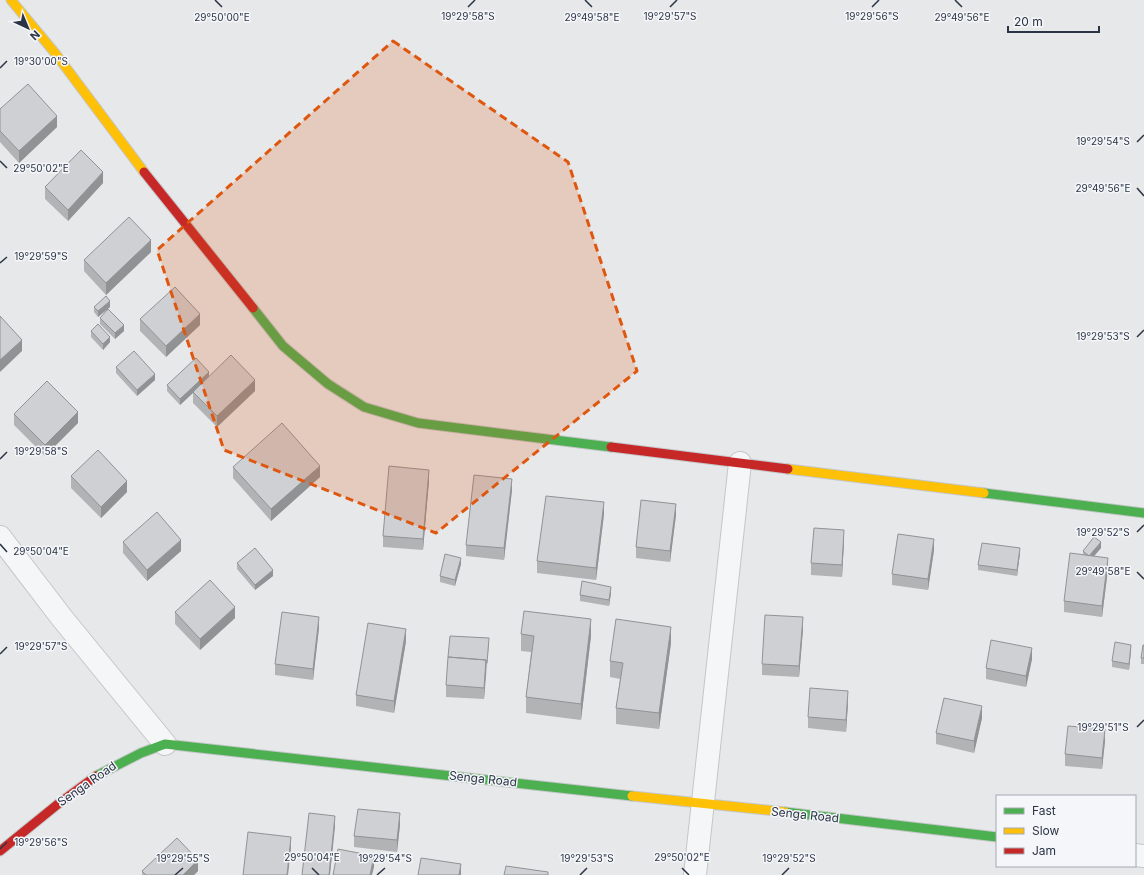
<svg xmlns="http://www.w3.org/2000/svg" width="1144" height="875" font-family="Inter,sans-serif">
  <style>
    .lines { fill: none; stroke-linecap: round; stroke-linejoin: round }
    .street-casing { stroke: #c4c6c8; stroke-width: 24 }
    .fast-casing { stroke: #c4c6c8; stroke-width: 11 }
    .slow-casing { stroke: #c4c6c8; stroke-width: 11 }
    .jam-casing { stroke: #c4c6c8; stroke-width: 11 }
    .street { stroke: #f5f6f7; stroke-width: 22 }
    .fast { stroke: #4caf50; stroke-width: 9 }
    .slow { stroke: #ffc107; stroke-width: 9 }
    .jam { stroke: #c62828; stroke-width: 9 }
    .wall { fill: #b1b3b5 }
    .shaded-wall { fill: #909294 }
    .building { fill: #ced0d3; stroke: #909294 }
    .marked { fill: #df570f; fill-opacity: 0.2; stroke: #df570f; stroke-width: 3; stroke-dasharray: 8 5; stroke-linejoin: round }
    .ticks { fill: none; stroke: #2b3445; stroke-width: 1.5 }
    .labels { text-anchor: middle; stroke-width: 3; stroke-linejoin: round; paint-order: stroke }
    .street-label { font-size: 12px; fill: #2b3445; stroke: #f4f6f9 }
    .ticks-label { font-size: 10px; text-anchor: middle; fill: #2b3445; stroke: #f4f6f9; stroke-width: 3; stroke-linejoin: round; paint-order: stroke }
  </style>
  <rect width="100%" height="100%" fill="#e6e8ea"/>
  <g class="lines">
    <defs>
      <path id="street" d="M0 537 62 618 165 744
        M1135 855 1144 856
        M695 875 740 463"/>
      <path id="fast" d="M253 308 283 346 328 384 364 407 418 423 611 447
        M984 493 1144 513
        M96 776 141 753 165 744 632 796
        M785 812 997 837"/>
      <path id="slow" d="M11 0 55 53 144 172
        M788 469 984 493
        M632 796 785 812"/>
      <path id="jam" d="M144 172 253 308
        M611 447 788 469
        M0 851 58 804 96 776"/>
    </defs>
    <use href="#street" class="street-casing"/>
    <use href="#fast" class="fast-casing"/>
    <use href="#slow" class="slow-casing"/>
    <use href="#jam" class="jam-casing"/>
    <use href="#street" class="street"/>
    <use href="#fast" class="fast"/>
    <use href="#slow" class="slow"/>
    <use href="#jam" class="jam"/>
  </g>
  <path class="wall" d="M0 109 57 127 19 163 0 142Z
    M103 183 68 221 45 199V187Z
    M151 252 106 295 84 271V260Z
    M94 307H110L98 317 94 312Z
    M100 318 124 331 115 339 100 324Z
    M140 319 200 325 166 357 140 331Z
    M91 331 110 342 103 350 91 337Z
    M116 367 155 380 137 396 116 373Z
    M209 377 255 391 217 427 193 403V393L180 405 167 391V385Z
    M14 414 78 423 45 456 14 425Z
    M233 467 320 477 271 521 233 478Z
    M71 476 127 492 101 518 71 488Z
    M429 481 423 550 383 547V536Z
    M512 490 504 560 466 556V545Z
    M604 514 596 580 537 573V561Z
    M676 515 670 562 636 558V547Z
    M844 541 842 577 811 575V563Z
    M123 542 181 551 147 581 123 553Z
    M1101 548 1094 556 1108 569 1102 617 1064 612V601L1083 555V551Z
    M934 550 928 590 892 585V574Z
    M1020 553 1017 576 978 570V565Z
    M237 563 273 576 255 590 237 569Z
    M461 564 455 586 440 582V576Z
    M611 593 609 606 580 601V595Z
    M175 612 235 618 200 650 175 624Z
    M319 628 313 680 275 675V664Z
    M803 629 799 677 762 675V664Z
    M521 634 591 636 581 720 526 713V697L531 652 521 651Z
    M406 641 394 713 356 706V695Z
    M671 643 659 729 616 724V708L620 679 610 677V661Z
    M489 644 484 699 446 697V685Z
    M1144 645V664H1141V658Z
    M1131 650 1129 670 1112 667V661Z
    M1032 659 1026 687 986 679V668Z
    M848 703 846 732 808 728V717Z
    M982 718 974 753 936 744V733Z
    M1105 741 1102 769 1065 766V754Z
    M400 825 397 852 354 847V836Z
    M142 871H198L194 875H142Z"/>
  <path class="shaded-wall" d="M57 116V127L19 163V151Z
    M103 172V183L68 221V210Z
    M151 240V252L106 295V283Z
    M110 301V307L98 317V311Z
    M200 314V325L166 357V346Z
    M124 325V331L115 339V333Z
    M110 337V342L103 350V344Z
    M22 340V351L0 372V360Z
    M209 372V378L180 405V399Z
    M155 374V380L137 396V390Z
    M255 380V391L217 427V416Z
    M78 412V423L45 456V445Z
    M320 466V477L271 521V509Z
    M429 470V481L423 550V539Z
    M512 479V490L504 560V548Z
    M127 481V492L101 518V507Z
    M604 502V514L596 580V568Z
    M676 504V515L670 562V551Z
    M844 530V541L842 577V565Z
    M934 539V550L928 590V579Z
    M181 540V551L147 581V570Z
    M1101 542V548L1089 562V556Z
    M1020 548V553L1017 576V570Z
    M461 558V564L455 586V580Z
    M1108 558V569L1102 617V606Z
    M273 570V576L255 590V585Z
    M611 587V593L609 606V600Z
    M235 607V618L200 650V639Z
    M319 617V628L313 680V669Z
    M803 617V629L799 677V666Z
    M591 619V636L581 720V704Z
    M671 627V643L659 729V713Z
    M406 629V641L394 713V701Z
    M1131 645V650L1129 670V664Z
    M1032 648V659L1026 687V676Z
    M486 660V672L484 699V688Z
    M848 691V703L846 732V720Z
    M982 706V718L974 753V741Z
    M1105 729V741L1102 769V758Z
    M400 813V825L397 852V840Z
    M335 816V827L330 875H329Z
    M291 837V848L288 875H287Z
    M374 856V867L372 875H370Z
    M198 860V871L194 875H183Z
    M461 864V875H459Z"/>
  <path class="building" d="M28 84 57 116 19 151 0 131V109Z
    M81 150 103 172 68 210 45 187Z
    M129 217 151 240 106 283 84 260Z
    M175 287 200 314 166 346 140 319Z
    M106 296 110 301 98 311 94 307Z
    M108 309 124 325 115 333 100 318Z
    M0 316 22 340 0 360Z
    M98 324 110 337 103 344 91 331Z
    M134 351 155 374 137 390 116 367Z
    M231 355 255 380 217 416 193 392Z
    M196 358 209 372 180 399 167 385Z
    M47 381 78 412 45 445 14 414Z
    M282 423 320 466 271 509 233 467Z
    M98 450 127 481 101 507 71 476Z
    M389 466 429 470 423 539 383 536Z
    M474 475 512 479 504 548 466 545Z
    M546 496 604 502 596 568 537 561Z
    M641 500 676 504 670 551 636 547Z
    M157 512 181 540 147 570 123 542Z
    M814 528 844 530 842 565 811 563Z
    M898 534 934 539 928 579 892 574Z
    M1094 537 1101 542 1089 556 1083 551Z
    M982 543 1020 548 1017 570 978 565Z
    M255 548 273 570 255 585 237 563Z
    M1070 553 1108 558 1102 606 1064 601Z
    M445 554 461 558 455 580 440 576Z
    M210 580 235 607 200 639 175 612Z
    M582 581 611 587 609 600 580 595Z
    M524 611 591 619 581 704 526 697 534 636 521 634Z
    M282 612 319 617 313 669 275 664Z
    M765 615 803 617 799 666 762 664Z
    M616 619 671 627 659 713 616 708 623 663 610 661Z
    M368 623 406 629 394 701 356 695Z
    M450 636 489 638 487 663H486V660L448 657Z
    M991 640 1032 648 1026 676 986 668Z
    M1115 642 1131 645 1129 664 1112 661Z
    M1143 645H1144V658H1141Z
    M448 657 486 660 484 688 446 685Z
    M810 688 848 691 846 720 808 717Z
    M944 698 982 706 974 741 936 733Z
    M1068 726 1105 729 1102 758 1065 754Z
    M358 809 400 813 397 840 354 836Z
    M309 813 335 816 329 875H302Z
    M248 832 291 837 287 875H243Z
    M177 838 198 860 183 875H146L142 871Z
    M338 849 374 856 370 875H333Z
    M421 858 461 864 459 875H418Z
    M506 866 548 872V875H504Z"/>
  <path class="marked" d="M393 41 568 162 637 371 436 533 224 450 157 250Z"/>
  <path class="ticks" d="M215 0 222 7M585 0 592 7M955 0 962 7M468 7 475 0M670 7 677 0M872 7 879 0M0 68 7 61M1137 142 1144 135M0 161 7 168M1137 188 1144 196M0 263 7 257M1137 337 1144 330M0 459 7 452M1137 532 1144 525M0 544 7 552M1137 572 1144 579M0 654 7 647M1137 727 1144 720M0 849 7 842M312 868 319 875M682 868 689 875M175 875 183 868M377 875 385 868M580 875 587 868M782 875 789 868"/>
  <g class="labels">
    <g class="street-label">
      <text transform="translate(483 779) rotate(6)" y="4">Senga Road</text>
      <text transform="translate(87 784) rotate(-35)" y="4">Senga Road</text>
      <text transform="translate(805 815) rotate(6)" y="4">Senga Road</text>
    </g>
  </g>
  <g class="ticks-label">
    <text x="468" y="20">19°29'58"S</text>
    <text x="670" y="20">19°29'57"S</text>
    <text x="872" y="20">19°29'56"S</text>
    <text x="222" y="21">29°50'00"E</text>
    <text x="592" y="21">29°49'58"E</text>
    <text x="962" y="21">29°49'56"E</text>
    <text x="41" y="65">19°30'00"S</text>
    <text x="1103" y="145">19°29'54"S</text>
    <text x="41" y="172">29°50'02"E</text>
    <text x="1103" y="192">29°49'56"E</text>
    <text x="41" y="260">19°29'59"S</text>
    <text x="1103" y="340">19°29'53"S</text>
    <text x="41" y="455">19°29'58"S</text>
    <text x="1103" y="536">19°29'52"S</text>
    <text x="41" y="555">29°50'04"E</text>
    <text x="1103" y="575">29°49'58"E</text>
    <text x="41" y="650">19°29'57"S</text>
    <text x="1103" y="731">19°29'51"S</text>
    <text x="41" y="846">19°29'56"S</text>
    <text x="312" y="861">29°50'04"E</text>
    <text x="682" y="861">29°50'02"E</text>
    <text x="183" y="862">19°29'55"S</text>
    <text x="385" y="862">19°29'54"S</text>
    <text x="587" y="862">19°29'53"S</text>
    <text x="789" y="862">19°29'52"S</text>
  </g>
  <rect x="996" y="795" width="140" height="72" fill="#f4f6f9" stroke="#a4a8b1"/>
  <rect x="1004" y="808" width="20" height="6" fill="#4caf50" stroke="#a4a8b1"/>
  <text x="1032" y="815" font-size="12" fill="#2b3445">Fast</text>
  <rect x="1004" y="828" width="20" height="6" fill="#ffc107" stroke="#a4a8b1"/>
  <text x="1032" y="835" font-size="12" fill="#2b3445">Slow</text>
  <rect x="1004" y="848" width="20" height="6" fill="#c62828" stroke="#a4a8b1"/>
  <text x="1032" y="855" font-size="12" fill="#2b3445">Jam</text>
  <g transform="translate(28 28) rotate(136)" stroke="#f4f6f9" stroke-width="3" paint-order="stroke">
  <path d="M0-3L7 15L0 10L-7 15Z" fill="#2b3445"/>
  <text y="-6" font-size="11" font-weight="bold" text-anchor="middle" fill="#2b3445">N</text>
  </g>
  <path d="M1008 26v6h91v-6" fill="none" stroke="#2b3445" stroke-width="2"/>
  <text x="1014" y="26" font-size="12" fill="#2b3445" stroke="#f4f6f9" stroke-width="3" paint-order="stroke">20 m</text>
</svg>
